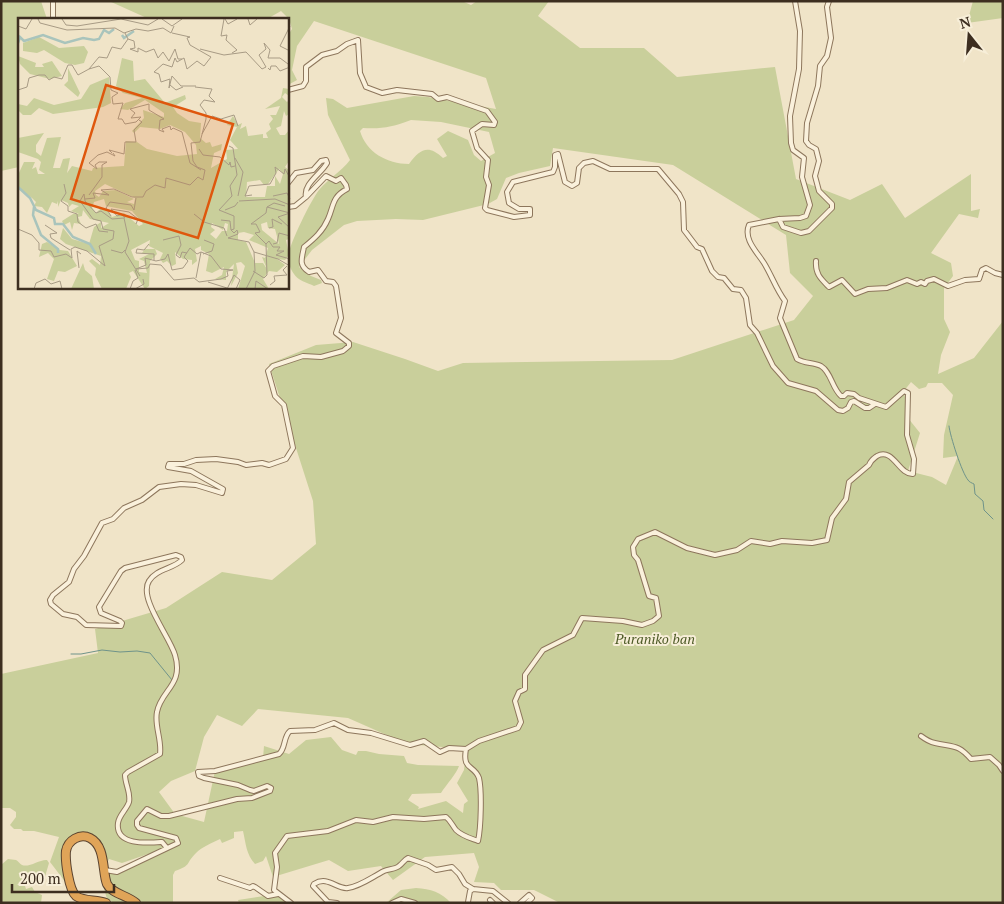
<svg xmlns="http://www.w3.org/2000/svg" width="1004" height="904" font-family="'PT Serif',serif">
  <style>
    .green { fill: #c9cf9b; fill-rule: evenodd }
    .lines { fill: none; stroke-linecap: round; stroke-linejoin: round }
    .stream { stroke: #6f938a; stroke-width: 1 }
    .street-casing { stroke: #8d765c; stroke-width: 6 }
    .highway-casing { stroke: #5b4430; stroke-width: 10 }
    .street { stroke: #faf1dc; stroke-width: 4 }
    .highway { stroke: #e0a458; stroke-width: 8 }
    .labels { text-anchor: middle; stroke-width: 4; stroke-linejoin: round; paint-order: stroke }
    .park-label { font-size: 14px; font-style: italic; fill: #4d5a26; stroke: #f7eed8 }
    .inset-river { fill: none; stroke: #a9c4bc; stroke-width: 2.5 }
    .inset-road { fill: none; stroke: #a89b85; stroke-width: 1 }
    .view { fill: #df570d; fill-opacity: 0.15; stroke: #df570d; stroke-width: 2.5 }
    .inset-edge { fill: none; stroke: #3d2e20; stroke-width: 2.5 }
  </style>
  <rect width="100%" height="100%" fill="#f0e4c8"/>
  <path class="green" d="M1 1H41L47 19H19V167L1 171Z
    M109 1H462L471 5 477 1H549L538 16 580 48H644L677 77 775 67 796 179 850 200 882 184 905 218 971 174V211L980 209 978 218 959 214 931 253 951 263 953 276 944 288V319L950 332 941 355 938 374 974 358 1003 321V903H560L534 890H501L494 883 474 882 479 867 474 853 425 857 393 880 381 866 348 871 329 860 273 877 266 856 263 861 255 864C246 854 246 844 243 831L234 832V838L222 843 220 839C212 843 202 847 196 853 185 864 192 865 175 871L173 875V903H114L107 899 103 885 100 861 93 842C87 841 78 838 73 843 65 850 72 881 73 892L50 862 59 837 34 831H23L21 829H14L10 825 16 817V812L10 808H1V674L98 653 95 629 166 608 222 572 272 580 316 544 313 501 269 364 316 345 353 342 405 359 438 371 463 363 672 360 794 320 813 296 790 273 786 235 673 165 553 148 550 166 519 173 506 178 497 199 488 204 423 220 396 219 357 221 344 225 312 250 299 267 311 276 321 280 322 283 314 286C308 283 297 280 294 274 291 270 287 261 288 256 290 243 311 200 319 190 329 178 341 172 350 160L328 115 326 98 333 99 347 108 414 96 428 97 496 109 486 78 314 21 297 46 292 70 297 80 288 85V35L292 29 289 19 281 11 267 19H149ZM411 120 441 122 489 132 495 153 481 161 474 155 468 140 448 131 437 139 447 156 443 158C428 144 420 149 409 164 387 164 366 152 360 131L363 128C382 129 393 127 411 120ZM911 382 919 389 926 387 928 383H942L953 395 944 435 943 458 958 456 946 485 932 477 908 471 920 433 908 418 904 391ZM258 709 348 718 407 744 466 749 464 770 457 783 468 801 464 804 463 813 446 801 418 809 419 807 408 800 412 794 441 793C446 785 457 773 459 766L418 765 407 763 404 756 379 754 366 751H358L356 755 342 750 331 737 306 740 289 754 264 746 263 758 215 771 204 822 175 814 159 792 171 781 195 771 204 737 217 715 242 726ZM148 854V858L119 873 102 874 109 859 122 863Z
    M973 1H1003V18L967 23Z
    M8 859 16 860C18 861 20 864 22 865 29 868 40 859 47 860L49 863 44 880 38 882H29L25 886 26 889 32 887 35 892 42 895 41 903H1V865Z
    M416 888C431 889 441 892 451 903H386L401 890Z
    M278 894 288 903H239L238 900Z"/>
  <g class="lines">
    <path class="stream" d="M949 426C950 436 962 473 968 480 969 482 972 483 974 484L975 494 983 501 984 510 993 519
      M71 654H81L102 650 120 652 137 651 150 653 172 680"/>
    <defs>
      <path id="street" d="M53 1V19
        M288 90 303 86 306 81V67L322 55 337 51 347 44 358 40 360 73 366 87 382 93 397 90 432 94 438 99 447 97 487 111 495 122 494 125 482 124 472 131 477 148 488 160 486 177 489 185 485 208 487 210 514 217 530 215V209H519L509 203 507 192 513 182 553 172 555 167V155L558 154 565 182 572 186 577 183 579 168 584 163 593 161 610 169H658L679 194 683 202 684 230 697 247 702 249 712 271 718 277 724 278 733 289 741 290 746 298 750 325 757 333 773 366 788 383 816 391 838 410 843 411 848 408 851 402 854 401 865 408H869L875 404
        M288 183 296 173 313 170 321 161 326 160 327 163C321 174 303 184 306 197L295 206 288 207
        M779 219 783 227 801 233 809 231 832 208V204L819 191 815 176 819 161 816 149 809 145 806 141 807 123 818 86 820 66 827 56 831 38 827 7 829 1
        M816 261C815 274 821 279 829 287L842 280 855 294 868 289 887 288 907 280 917 284 921 282 925 284 927 281 934 279 948 286 965 280 979 279 982 270 986 268 995 273 1003 275
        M921 736C925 739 930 742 935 743 953 747 958 744 971 759L990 757 999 765 1003 771
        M466 749 479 741 518 728 521 722 515 701 519 692 525 689V675L543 650 573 635 582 618 623 621 642 625 653 621 659 616 656 598 649 596 638 560 634 555 633 547 638 539 655 532 687 548 715 555 737 550 751 541 770 544 782 541 812 543 827 540 832 518 846 499 849 482 869 465C871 460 873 459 877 456 893 447 899 475 913 474L914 459 907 435 908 393 904 391 886 407 859 398 854 394 847 393 844 396H841C832 388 831 372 821 366 813 362 805 364 797 359L780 318 785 301C776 289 772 276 764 263 757 252 743 239 749 225L779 219 800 218 806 216 810 205 802 177 804 158 793 150 791 143 790 116 799 69 800 31 795 1
        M167 848 162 842C148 843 115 846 118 823 119 815 127 809 129 802 131 793 125 784 125 775L128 772 160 754C162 740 154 725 157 712 161 690 184 685 175 655 170 637 138 598 149 581 156 569 173 569 182 560L181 557 176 555 125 568 121 571 99 607 101 613 120 621 122 623 121 626 86 625 77 617 63 614 51 604 50 600 53 595 69 582 74 569 84 556 102 523 113 519 124 508 142 500 159 487 181 484 196 485 222 493 223 489 191 471 168 467 169 464H184L196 460 216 459 238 462 246 465 262 463 269 465 286 459 293 448 284 405 275 396 268 371 273 366 303 356 321 357 343 351 349 346V343L336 333 341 318 336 286 333 282 326 281 318 270 309 272C298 265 302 258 304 247 314 239 323 231 328 219 334 205 332 197 347 189L346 185 341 178 336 181 326 176 306 197
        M105 870 117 872 178 843 176 838 139 828 137 825V821L147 809 161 816H169L237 799 252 798 270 791 271 788 267 786 254 791 250 790 238 785 204 778 199 776 198 772 215 771 279 754C286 748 283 737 290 731L315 730 334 723 348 730 371 733 410 745 424 741 440 752 449 748 466 749
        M220 878 250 888 253 886 255 887 268 896 278 894
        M490 900 493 903
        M468 902 470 891 473 889
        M291 903 274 890 277 867 275 853 287 836 328 831 356 820 373 822 393 817 424 819 446 817C451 821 452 825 456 830 462 836 470 838 478 841 481 828 482 791 479 778 474 764 462 771 466 749
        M337 903 328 902 313 886 314 884C328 875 337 890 348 888 361 886 372 877 384 871 389 869 396 869 399 866 403 863 404 860 408 858L428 865 436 870 452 867 459 874 465 884 473 889 493 891 508 903
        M392 903 401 899 415 903
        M520 903 529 895 532 898 527 903"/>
      <path id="highway" d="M106 903C97 899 84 902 76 896 69 890 65 861 66 851 68 840 80 833 90 838 106 846 102 872 107 884 112 894 127 895 136 903"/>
    </defs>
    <use href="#street" class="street-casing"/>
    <use href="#highway" class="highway-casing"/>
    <use href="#street" class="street"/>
    <use href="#highway" class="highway"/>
  </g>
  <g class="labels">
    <g class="park-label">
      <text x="655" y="644">Puraniko ban</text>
    </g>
  </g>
  <g transform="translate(18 18)">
    <rect width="271" height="271" fill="#f0e4c8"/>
    <path d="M21 19 41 30 66 28 70 34 66 45 57 47 47 45 26 32 19 35 5 33V25ZM0 38 18 45 17 49H26L24 46 34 43 44 58 32 61 12 56 2 46ZM104 40 115 43 116 63 127 61 147 85 167 77 168 81 155 89 159 95 171 103 183 105 182 120 188 125 192 124 194 129 204 126 203 132 196 135 193 150 209 141 208 132 220 131 212 122 219 109 209 107 215 98 220 107 224 105 222 111 228 108 230 118 245 116V120H250L248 115 253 111 251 106 255 101 252 97H258L262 88 247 91 263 80 265 70 271 71V78L267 75 264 79 269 84 271 82V96L268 98 266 93 263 108 258 110 262 117H267L271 112V143L267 149 272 153 271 221 268 222 271 237 267 242 259 241 267 247 259 254 251 253 245 261 251 271H220L227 248 223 244 218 245 220 255 213 268 216 246 208 254V262L197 261 204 257 206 249 194 255 188 253 191 236 183 232V228L177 231 179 243 174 247V242L165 241 157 234 158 246 154 248 149 243 145 245 142 241 145 235 131 228 132 222 113 232 117 242 121 243V254L129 255 126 243 121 241 131 236 124 235 127 231H137L139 236 132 243 131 268 127 271 115 253 111 255 113 259 108 271H84L77 257 78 250 71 243 74 241 82 247 83 238 48 226 42 221 45 210 54 221 71 226 76 209 83 204V210L91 205 72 201 65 192 64 198 60 199 63 206 56 205 54 212 52 204 46 207 44 203 55 196H61L53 193 61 188 54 186 51 189 50 185 43 182 40 189V183L39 186 34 184 29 195 24 189 16 188 18 184 14 180 0 170V157L6 144H17L14 151 18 149 20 156H27L21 152 23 144 20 141 0 134V120L26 115 18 127V134L23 138 29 120 43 119 35 150H42L45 141 52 140 49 155 54 148 74 153 75 150 106 148 108 123 119 124 129 131 159 138 179 136 178 127 167 114 152 107 142 111 122 109 116 115 114 113 126 100 125 92 146 99V95L127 82 110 92 102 91 107 85 124 80 105 75 98 68ZM261 151 265 156 262 166 257 158V168H249L247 179H228L229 164 242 162 246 167 250 166ZM87 166 117 180 116 186 109 184 116 181 98 172 85 173 81 179 78 177 77 173ZM86 181 88 188 114 193 125 206 121 208 106 195 94 199 88 191 83 190 78 195 74 190 76 184ZM249 204 250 210 257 211 261 226 244 212 243 206ZM194 205 205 212 207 205 210 206 209 213H204L198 221 192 216 197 212 193 209ZM226 214 236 217 231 222 250 230 247 240 244 239 249 251 245 245H237L228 224 220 222V215ZM50 50 62 75 60 79 46 67 50 63ZM91 59 93 85 85 89 35 96 21 90 13 97H5L0 92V86L9 88 16 80 36 87 63 81 72 67ZM29 224 42 232 50 233 59 248 47 254 40 253 36 263 29 261 36 241 30 235 21 239 24 226ZM65 245 67 252 74 258 76 271H53Z" fill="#c9cf9b" fill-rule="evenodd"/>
    <path class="inset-river" d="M104 17 106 20 116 13M0 25 2 19 6 23 25 17 47 25 65 20 76 22 81 21 86 12 91 15 96 11M0 169 12 180 18 192 36 200 37 206H45L55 219 72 226 78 236M16 189 15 197 23 217 40 231V235"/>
    <path class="inset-road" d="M20 1 22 5 49 12 97 10 106 15 118 11 130 13 145 10 153 15 156 8M44 1 48 7 59 8 103 1 130 7 140 1M144 1 154 8 164 1M206 1 203 18 209 17 208 22 219 32 214 35M207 1 210 6 219 1M230 1 232 7 239 1M0 8 8 11 14 1M272 8 262 28 272 33M107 15 110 21 103 31 94 29 89 40 81 39 71 51 81 48 92 59 93 72 100 75 94 79 95 86 105 85 100 101H104L107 106 118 104 123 99 113 100 117 95 112 91 131 86V92L146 101 142 102 141 112 146 114 144 111 152 108 153 112 155 110 164 114 172 145 183 152M154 15 172 19 169 20 172 27 193 39 186 48 179 43 169 51 166 40 159 44 157 40 154 49 145 46 136 54 141 56 143 64 152 61 151 70 154 58 163 68H178M110 21 116 23 117 30 112 31 120 34V30L128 34 136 31 140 40 145 34 151 43 157 31 160 41H164M182 31 206 37 228 34 244 51 248 49 241 37 248 31 246 25 252 32 250 40H262L270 46M250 50 252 52 253 48H258L262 53 272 49M152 67 158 72 165 69M0 72 9 69 11 60 21 57H27L31 62 36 59 44 61 50 47H54L60 57 71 51M184 116 194 98 203 101 216 97 220 108M211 128 215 130 219 157 212 168 214 178 201 192 216 198V211L213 212 216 215 219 212 220 216 210 220 231 224 236 234 237 253 228 271M181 131 185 137 202 139 211 147 212 144 213 149 217 148M94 135 91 132 106 136 107 124H118L116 112 124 104 121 102M217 140 225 154 220 178M46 166 48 175 43 183 50 188V193L59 196 60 204 68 210 78 206 81 213 90 214M71 177 84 159V147L89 144H81L77 147 79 151 71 145 80 137 89 134 97 138 95 135M234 177 227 178 231 168 252 166 258 155 257 149 266 156 267 151 272 160M255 178 269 175 272 181M67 181 77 180 75 175 91 177 83 172 96 171 114 179H125L128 173 137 167 147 170 148 160 172 167 180 159 185 162 187 152 179 149 175 143 173 125 182 124 188 101V95L182 87 186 82 197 84 191 78 194 71 177 69M221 183 257 181 272 187M267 188 256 185 249 189 272 195M207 192 217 188 220 184M272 195 260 199 272 210M176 196 186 204 206 210 209 218M93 198 88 190 92 184 113 187 116 192 118 180M107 200 104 196 99 198 93 191 111 194 120 201 118 206M203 202 212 203 213 212M27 207 39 215 32 216 33 220 52 232M251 210 255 209 254 201 264 206M0 211 14 217 21 225V232L33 233 36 239 48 236 54 240 53 231 57 229 69 233 87 248 81 228 95 221 96 213 85 211 83 203 75 201 62 183 66 176 67 183 78 195 83 193 94 201 106 200 111 223 107 234 122 258M145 222 161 218 163 227 158 237 162 240 164 234 169 235M131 226 126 232 119 231 118 235 136 236V242M248 226 237 215 242 214 238 206H233L248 195 249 189M255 226 259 225 261 215 272 218M172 230 179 236 183 234 193 238 203 251 215 252 209 253 210 258 203 261 181 264 176 260 156 262 143 247 132 246 130 250 118 251 128 247 127 240 138 243 147 241 150 236 154 252 165 250 170 243 166 239ZM93 232 104 235 107 232M236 234 260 241 272 248M185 236 194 233 196 226 186 222M61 250 59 233 63 236M235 253 246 260 249 257 248 226 251 223 255 229H262L259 233H266L258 237 272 241M178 260 183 234M190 264 209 270M252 267 257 263 256 258 269 257 265 252 269 248M16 271 18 265 27 261 33 266 42 263 44 271M112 271 115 263 120 260 117 252M117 271 126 266 125 261M209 271 216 257 222 262 218 271M237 271 238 263 250 271"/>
    <path class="view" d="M88 67 215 106 180 220 53 181Z"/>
    <rect width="271" height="271" class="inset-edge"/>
  </g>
  <rect width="1004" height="904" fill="none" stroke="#3d2e20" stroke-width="5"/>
  <g transform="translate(969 35) rotate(343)" stroke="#f7eed8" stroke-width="4" paint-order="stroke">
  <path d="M0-4L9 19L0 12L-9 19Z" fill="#3d2e20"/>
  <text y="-8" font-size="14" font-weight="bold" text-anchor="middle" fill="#3d2e20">N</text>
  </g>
  <path d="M12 884v8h102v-8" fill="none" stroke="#3d2e20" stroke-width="2.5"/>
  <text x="20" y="884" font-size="15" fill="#3d2e20" stroke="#f7eed8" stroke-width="4" paint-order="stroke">200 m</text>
</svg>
